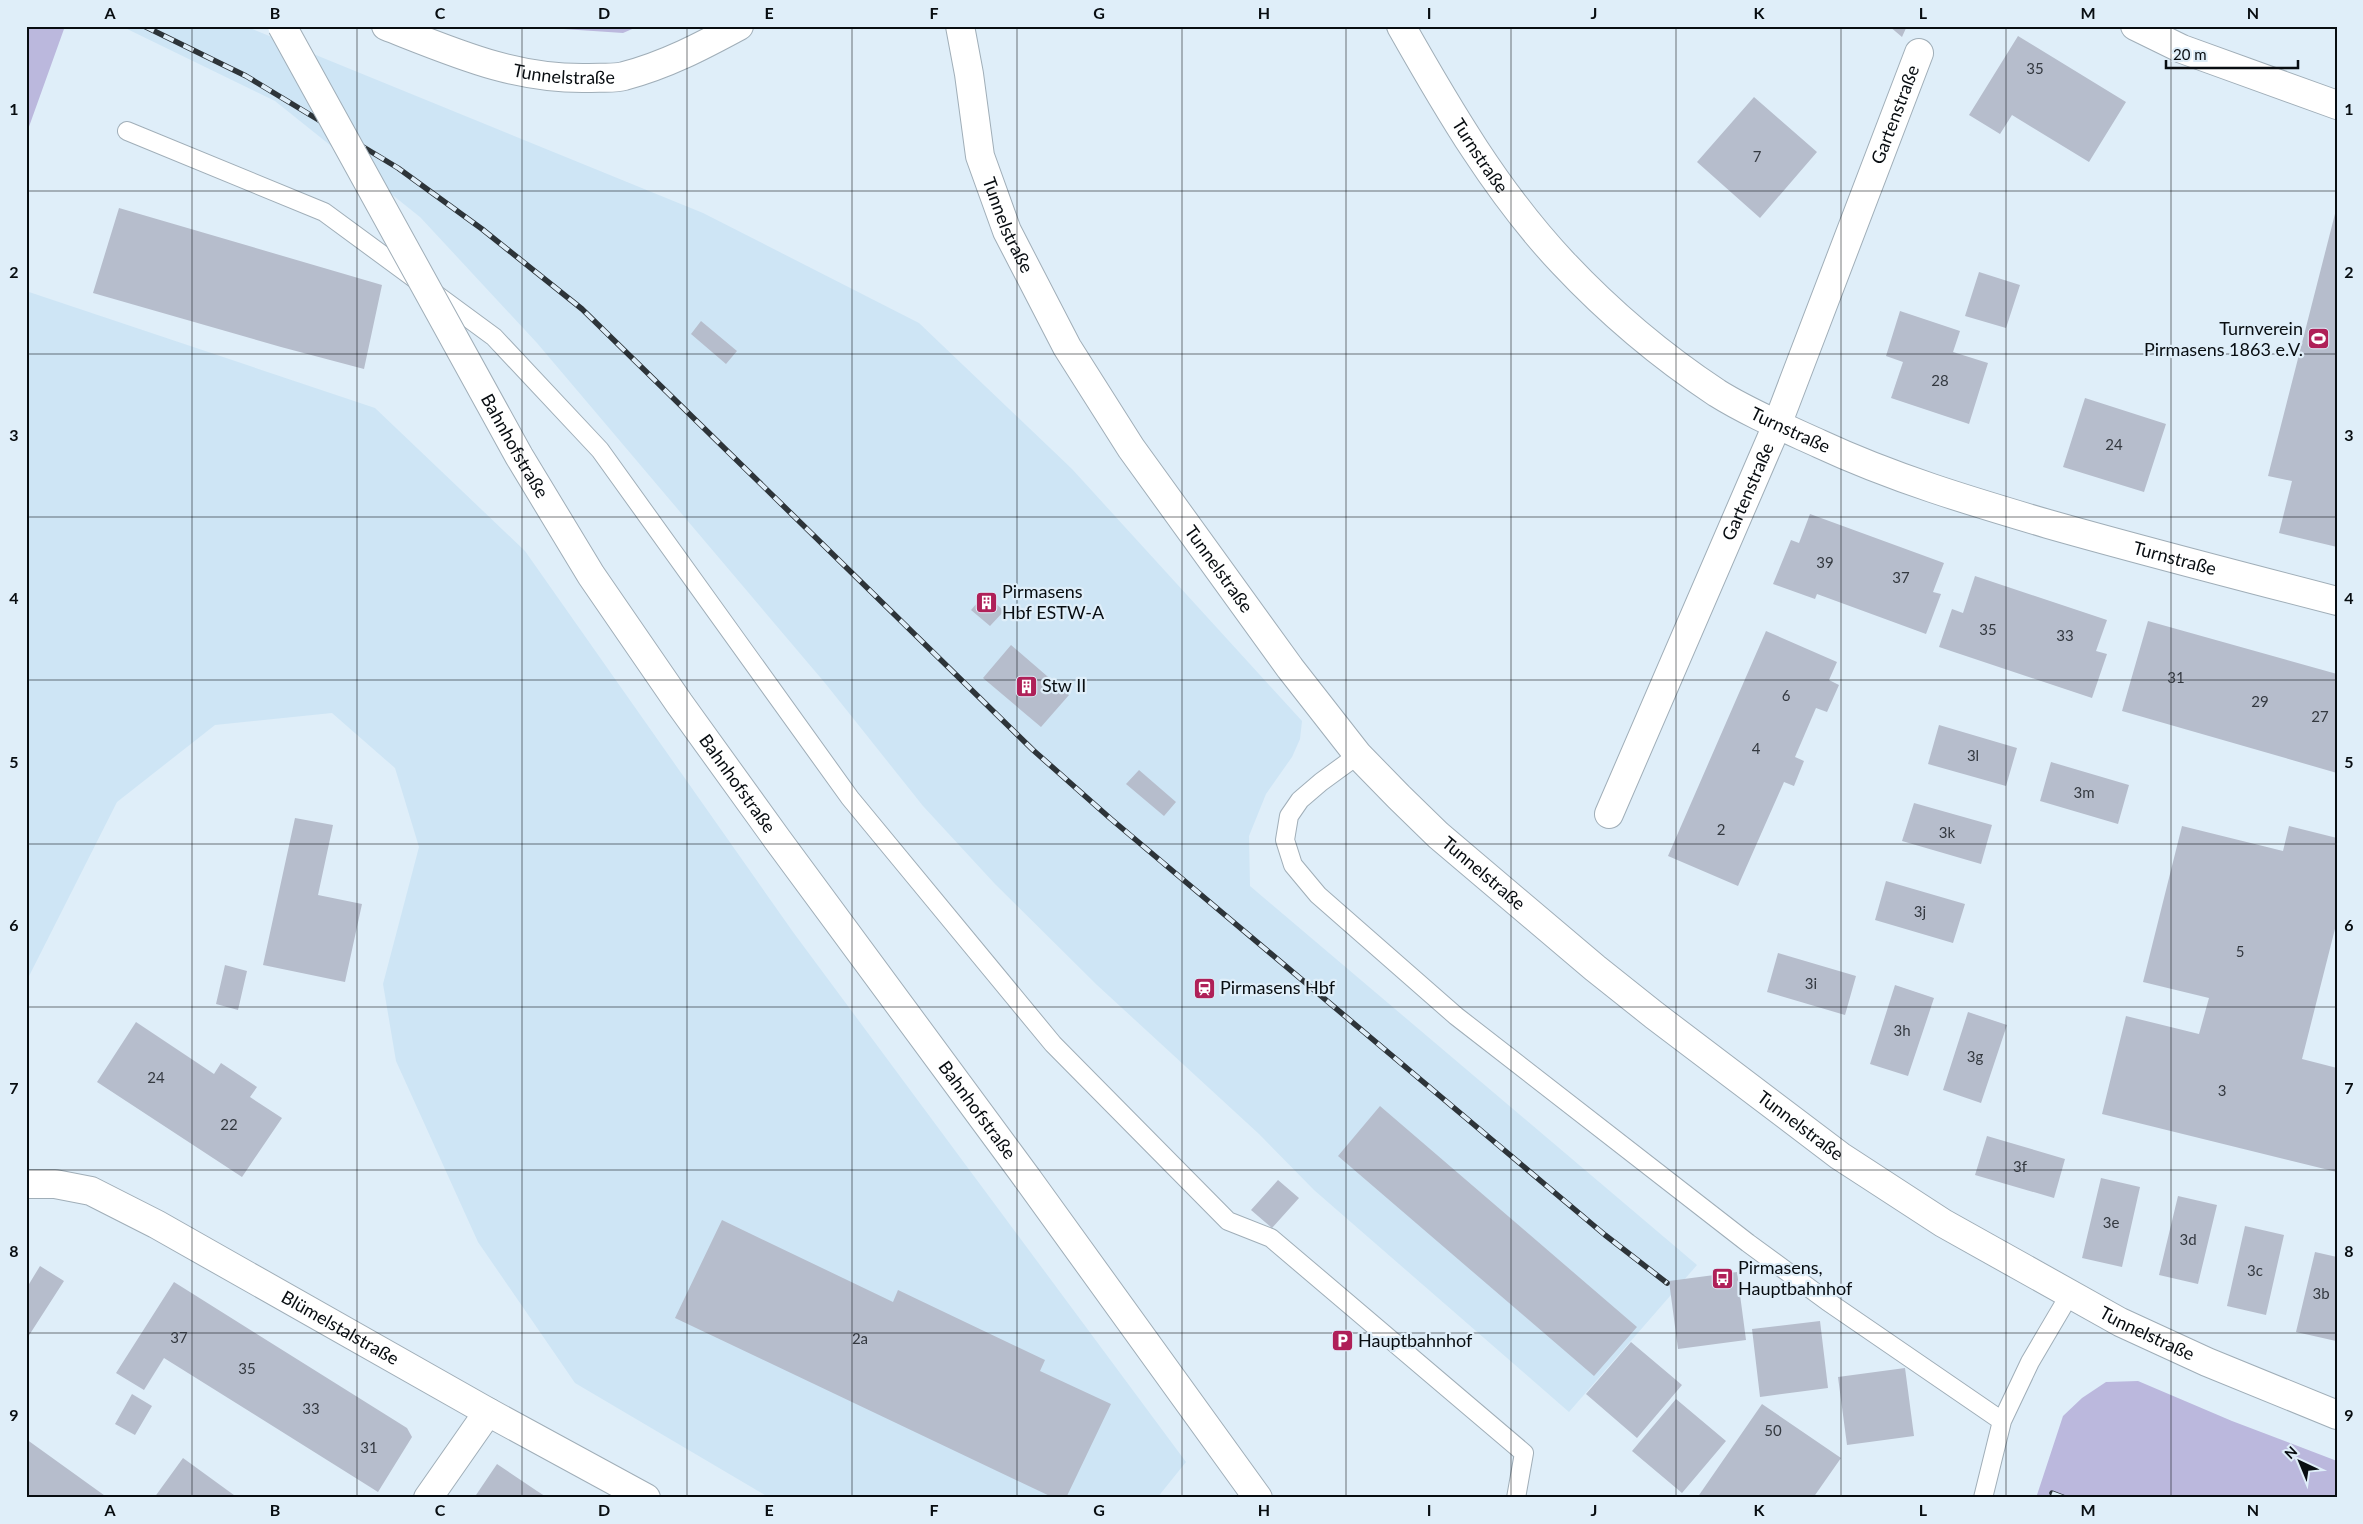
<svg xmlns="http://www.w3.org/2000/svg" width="2363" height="1524" font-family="Lato,sans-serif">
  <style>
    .built { fill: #cee5f5 }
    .green { fill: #bbb8dd }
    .building { fill: #b6bdcc }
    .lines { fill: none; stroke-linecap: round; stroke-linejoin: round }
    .lane-casing { stroke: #a0aeb8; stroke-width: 20 }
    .street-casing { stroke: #a0aeb8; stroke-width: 30 }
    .secondary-casing { stroke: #a0aeb8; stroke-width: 30 }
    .lane { stroke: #fff; stroke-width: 18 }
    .street { stroke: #fff; stroke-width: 28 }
    .secondary { stroke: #fff; stroke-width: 28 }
    .rail-casing { stroke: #2d3439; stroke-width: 5.5 }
    .rail { stroke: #dfeef9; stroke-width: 4; stroke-dasharray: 11; stroke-linecap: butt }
    .secondary-bridge-casing { stroke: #a0aeb8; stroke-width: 30; stroke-linecap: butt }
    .secondary-bridge { stroke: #fff; stroke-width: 28 }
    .grid { fill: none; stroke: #080d11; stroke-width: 1; stroke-opacity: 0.55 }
    .labels { text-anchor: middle; stroke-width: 4.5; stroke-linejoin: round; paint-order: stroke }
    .number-label { font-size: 15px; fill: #343940 }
    .street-label { font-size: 18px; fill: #080d11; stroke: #dfeef9 }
    .poi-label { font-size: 18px; fill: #080d11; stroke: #dfeef9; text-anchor: start }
    .neatline { fill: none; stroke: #080d11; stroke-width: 2 }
    .grid-label { font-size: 16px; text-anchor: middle; font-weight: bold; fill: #080d11 }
  </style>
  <rect width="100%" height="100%" fill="#dfeef9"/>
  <path class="built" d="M121 26H245L703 213 919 323 1072 469 1302 721 1300 739 1292 757 1266 794 1249 836 1250 886 1697 1265 1569 1412 1314 1190 1259 1134 1097 985 995 884 923 806 825 683 537 343 420 217 275 101Z
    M26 291 375 408 525 551 793 932 1186 1462 1157 1498H770L575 1383 478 1242 396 1061 383 984 419 847 395 768 332 713 215 725 117 802 26 982Z"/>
  <path class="green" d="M26 26H57L64 29 26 135Z
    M519 26H639L623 33Z
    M2138 1381 2232 1421 2337 1461V1498H2036L2063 1416 2082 1398 2106 1382Z"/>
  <path class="building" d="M1889 26H1907L1902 37Z
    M2018 36 2126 102 2089 162 2012 115 2000 134 1969 115Z
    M1754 97 1817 152 1760 218 1697 162Z
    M2337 206V547L2279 533 2292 481 2268 476Z
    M119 208 382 285 364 369 281 347 93 293Z
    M1979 272 2020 285 2006 328 1965 316Z
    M1900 311 1960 331 1953 352 1988 363 1969 424 1891 398 1903 362 1886 356Z
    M701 321 737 351 726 364 691 334Z
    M2085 398 2166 424 2144 492 2063 467Z
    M1810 514 1944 563 1933 592 1941 594 1926 634 1817 594 1815 599 1773 584 1791 540 1799 543Z
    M1975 576 2107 620 2096 651 2107 654 2092 698 1939 647 1952 609 1963 613Z
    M985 594 1004 611 990 626 971 610Z
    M2148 621 2337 674V773L2122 711Z
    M1766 631 1837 662 1829 680 1839 685 1827 712 1816 708 1795 757 1804 761 1794 786 1784 782 1738 886 1668 856Z
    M1011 645 1069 695 1041 727 983 678Z
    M1939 725 2017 748 2006 786 1928 764Z
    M2051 762 2129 785 2118 824 2040 801Z
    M1139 770 1176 802 1164 816 1126 784Z
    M1914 803 1992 825 1981 864 1902 841Z
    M295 818 333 825 318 895 362 904 345 982 263 965Z
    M2182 826 2283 851 2289 826 2337 838V921L2302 1059 2337 1068V1172L2102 1114 2126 1016 2199 1034 2209 998 2143 982Z
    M1886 881 1965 904 1953 943 1875 920Z
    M1778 953 1856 976 1845 1015 1767 992Z
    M225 965 247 971 238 1010 216 1004Z
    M1895 985 1934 998 1908 1076 1870 1064Z
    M1968 1012 2007 1025 1981 1103 1943 1090Z
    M136 1022 214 1074 221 1063 257 1087 250 1097 282 1118 242 1177 97 1082Z
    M1380 1106 1637 1327 1594 1376 1338 1156Z
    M1987 1136 2065 1159 2054 1198 1975 1175Z
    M2101 1178 2140 1187 2122 1267 2082 1258Z
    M1278 1180 1299 1198 1272 1228 1251 1210Z
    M2178 1196 2217 1205 2198 1284 2159 1275Z
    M722 1220 893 1302 898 1290 1045 1360 1040 1371 1111 1404 1066 1498H1054L675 1318Z
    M2245 1226 2284 1235 2266 1315 2227 1306Z
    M2315 1252 2337 1257 2336 1341 2296 1332Z
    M40 1266 64 1281 26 1340V1289Z
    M1737 1272 1746 1340 1678 1349 1669 1281Z
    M174 1282 407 1428 412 1437 378 1492 164 1358 144 1390 116 1373Z
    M1820 1321 1828 1388 1760 1397 1752 1329Z
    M1631 1342 1682 1385 1637 1438 1586 1394Z
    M1905 1368 1914 1436 1847 1445 1838 1377Z
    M132 1394 152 1406 135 1435 115 1424Z
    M1676 1399 1726 1441 1682 1493 1632 1451Z
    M1762 1404 1841 1458 1813 1498H1697Z
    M26 1439 108 1498H26Z
    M183 1458 238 1498H154Z
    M497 1464 537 1491 548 1498H474Z"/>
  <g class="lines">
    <defs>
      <path id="lane" d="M127 131 324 212 494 337 600 450 850 798 1053 1044 1228 1221 1271 1238 1524 1453 1516 1498
        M1358 755 1321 782 1300 800 1289 816 1285 840 1293 865 1318 895 1456 1016 1748 1243 1827 1301 2002 1421
        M1983 1498 2002 1421 2030 1362 2070 1294"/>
      <g id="street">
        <path id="s1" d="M386 26C455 53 515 80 590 78 601 77 614 79 624 76 666 65 702 46 739 26"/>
        <path id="s2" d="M960 26 969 74 980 156 1007 231 1067 347 1131 448 1290 668 1358 755 1399 797 1438 835 1595 968 1654 1015 1840 1156 1943 1223 2120 1322 2207 1362 2337 1415"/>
        <path id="s3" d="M1401 26C1448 109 1497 193 1563 263 1609 312 1661 356 1717 393 1749 413 1785 428 1820 444 1893 478 1970 501 2048 524 2143 551 2240 576 2337 601"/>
        <path d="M2135 26 2182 49 2337 105"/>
        <path id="s4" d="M1609 814 1777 425 1919 53"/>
        <path id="s5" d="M26 1184H55L91 1191 156 1224 488 1412 646 1498"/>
        <path d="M428 1498 488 1412"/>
      </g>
      <path id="secondary" d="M1027 1178 1258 1498"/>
    </defs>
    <use href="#lane" class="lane-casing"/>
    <use href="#street" class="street-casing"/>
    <use href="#secondary" class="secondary-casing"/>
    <use href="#lane" class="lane"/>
    <use href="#street" class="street"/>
    <use href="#secondary" class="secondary"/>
    <defs>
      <path id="rail" d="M144 26 246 76 398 168 482 229 582 309 1033 750 1111 819 1605 1235 1667 1283
        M2052 1493 2065 1498"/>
    </defs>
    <use href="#rail" class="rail-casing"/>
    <use href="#rail" class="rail"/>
    <defs>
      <g id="secondary-bridge">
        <path id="s6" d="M282 26 519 456 591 575 679 703 777 839 1027 1178"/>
      </g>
    </defs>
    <use href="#secondary-bridge" class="secondary-bridge-casing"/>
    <use href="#secondary-bridge" class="secondary-bridge"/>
  </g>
  <path class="grid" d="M192 26V1498M357 26V1498M522 26V1498M687 26V1498M852 26V1498M1017 26V1498M1182 26V1498M1346 26V1498M1511 26V1498M1676 26V1498M1841 26V1498M2006 26V1498M2171 26V1498M26 191H2337M26 354H2337M26 517H2337M26 680H2337M26 844H2337M26 1007H2337M26 1170H2337M26 1333H2337"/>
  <defs>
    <symbol id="stadium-square" viewBox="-11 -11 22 22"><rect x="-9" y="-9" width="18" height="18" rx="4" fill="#af2058" stroke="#dfeef9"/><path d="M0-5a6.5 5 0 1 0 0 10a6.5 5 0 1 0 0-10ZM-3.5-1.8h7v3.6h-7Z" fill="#fff"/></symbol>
    <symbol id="building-square" viewBox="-11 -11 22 22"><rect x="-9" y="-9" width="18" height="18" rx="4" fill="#af2058" stroke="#dfeef9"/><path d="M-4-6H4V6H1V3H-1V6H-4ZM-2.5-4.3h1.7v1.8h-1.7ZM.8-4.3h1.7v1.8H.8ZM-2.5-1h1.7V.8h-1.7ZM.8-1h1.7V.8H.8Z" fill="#fff"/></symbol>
    <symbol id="station-square" viewBox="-11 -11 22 22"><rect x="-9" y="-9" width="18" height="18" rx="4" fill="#af2058" stroke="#dfeef9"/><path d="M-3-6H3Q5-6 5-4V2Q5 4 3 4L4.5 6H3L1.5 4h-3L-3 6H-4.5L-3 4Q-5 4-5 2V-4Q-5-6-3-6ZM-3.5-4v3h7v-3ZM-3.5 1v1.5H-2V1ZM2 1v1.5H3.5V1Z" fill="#fff"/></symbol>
    <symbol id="bus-square" viewBox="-11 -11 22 22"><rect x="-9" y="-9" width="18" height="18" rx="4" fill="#af2058" stroke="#dfeef9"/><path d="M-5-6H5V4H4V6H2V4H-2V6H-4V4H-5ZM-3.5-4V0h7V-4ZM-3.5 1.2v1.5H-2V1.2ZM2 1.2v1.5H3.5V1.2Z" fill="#fff"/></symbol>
    <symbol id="parking-square" viewBox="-11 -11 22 22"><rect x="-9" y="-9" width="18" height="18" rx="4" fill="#af2058" stroke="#dfeef9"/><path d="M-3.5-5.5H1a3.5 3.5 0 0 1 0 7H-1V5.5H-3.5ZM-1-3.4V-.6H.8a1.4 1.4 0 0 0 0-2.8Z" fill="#fff"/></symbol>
  </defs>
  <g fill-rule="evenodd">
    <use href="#stadium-square" x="2306" y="326" width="25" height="25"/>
    <use href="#building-square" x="974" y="590" width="25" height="25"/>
    <use href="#building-square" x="1014" y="674" width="25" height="25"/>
    <use href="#station-square" x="1192" y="976" width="25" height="25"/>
    <use href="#bus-square" x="1710" y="1266" width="25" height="25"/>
    <use href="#parking-square" x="1330" y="1328" width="25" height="25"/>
  </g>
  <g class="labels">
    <g class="number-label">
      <text x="2035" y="74">35</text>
      <text x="1757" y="162">7</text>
      <text x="1940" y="386">28</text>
      <text x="2114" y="450">24</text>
      <text x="1825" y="568">39</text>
      <text x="1901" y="583">37</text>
      <text x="1988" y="635">35</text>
      <text x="2065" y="641">33</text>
      <text x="2176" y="683">31</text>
      <text x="1786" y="701">6</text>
      <text x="2260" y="707">29</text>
      <text x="2320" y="722">27</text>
      <text x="1756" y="754">4</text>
      <text x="1973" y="761">3l</text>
      <text x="2084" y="798">3m</text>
      <text x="1721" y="835">2</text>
      <text x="1947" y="838">3k</text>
      <text x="1920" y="917">3j</text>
      <text x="2240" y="957">5</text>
      <text x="1811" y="989">3i</text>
      <text x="1902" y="1036">3h</text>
      <text x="1975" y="1062">3g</text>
      <text x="156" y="1083">24</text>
      <text x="2222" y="1096">3</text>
      <text x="229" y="1130">22</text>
      <text x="2020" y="1172">3f</text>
      <text x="2111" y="1228">3e</text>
      <text x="2188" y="1245">3d</text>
      <text x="2255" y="1276">3c</text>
      <text x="2321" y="1299">3b</text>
      <text x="179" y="1343">37</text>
      <text x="860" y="1344">2a</text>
      <text x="247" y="1374">35</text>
      <text x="311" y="1414">33</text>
      <text x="1773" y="1436">50</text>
      <text x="369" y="1453">31</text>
    </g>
    <g class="street-label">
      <text dy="6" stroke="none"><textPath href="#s1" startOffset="186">Tunnelstraße</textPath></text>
      <text dy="6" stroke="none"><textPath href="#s4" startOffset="756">Gartenstraße</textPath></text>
      <text dy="6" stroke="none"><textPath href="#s3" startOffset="152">Turnstraße</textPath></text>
      <text dy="6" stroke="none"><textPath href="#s2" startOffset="206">Tunnelstraße</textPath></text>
      <text dy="6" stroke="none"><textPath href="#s3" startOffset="572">Turnstraße</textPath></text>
      <text dy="6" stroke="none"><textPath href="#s6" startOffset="480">Bahnhofstraße</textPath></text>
      <text dy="6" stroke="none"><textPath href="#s4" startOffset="351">Gartenstraße</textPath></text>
      <text dy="6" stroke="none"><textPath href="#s3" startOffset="978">Turnstraße</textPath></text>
      <text dy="6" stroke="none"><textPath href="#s2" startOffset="611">Tunnelstraße</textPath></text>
      <text dy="6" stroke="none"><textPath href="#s6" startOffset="885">Bahnhofstraße</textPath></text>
      <text dy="6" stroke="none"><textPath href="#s2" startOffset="1016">Tunnelstraße</textPath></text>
      <text dy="6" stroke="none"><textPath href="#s6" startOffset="1290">Bahnhofstraße</textPath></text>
      <text dy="6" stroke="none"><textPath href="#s2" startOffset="1421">Tunnelstraße</textPath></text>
      <text dy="6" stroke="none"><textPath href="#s5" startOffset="350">Blümelstalstraße</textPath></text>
      <text dy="6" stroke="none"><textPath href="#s2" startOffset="1826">Tunnelstraße</textPath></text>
    </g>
    <g class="poi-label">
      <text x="2303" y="335" text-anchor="end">Turnverein<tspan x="2303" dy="21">Pirmasens 1863 e.V.</tspan></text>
      <text x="1002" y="598">Pirmasens<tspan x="1002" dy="21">Hbf ESTW-A</tspan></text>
      <text x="1042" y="692">Stw II</text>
      <text x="1220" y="994">Pirmasens Hbf</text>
      <text x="1738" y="1274">Pirmasens,<tspan x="1738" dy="21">Hauptbahnhof</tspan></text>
      <text x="1358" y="1347">Hauptbahnhof</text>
    </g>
  </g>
  <rect width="2363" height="1524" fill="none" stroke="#dfeef9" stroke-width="55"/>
  <g transform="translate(2300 1462) rotate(316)" stroke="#dfeef9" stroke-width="4" paint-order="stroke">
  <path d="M0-4L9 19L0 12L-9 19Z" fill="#080d11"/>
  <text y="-8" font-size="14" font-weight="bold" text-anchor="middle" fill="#080d11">N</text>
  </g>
  <path d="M2166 60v8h132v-8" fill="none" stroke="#080d11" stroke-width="2.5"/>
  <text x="2173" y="60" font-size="15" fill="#080d11" stroke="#dfeef9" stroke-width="4" paint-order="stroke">20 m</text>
  <rect x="28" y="28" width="2308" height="1468" class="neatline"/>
  <g class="grid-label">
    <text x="110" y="19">A</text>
    <text x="275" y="19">B</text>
    <text x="440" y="19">C</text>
    <text x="604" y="19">D</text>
    <text x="769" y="19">E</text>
    <text x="934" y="19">F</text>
    <text x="1099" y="19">G</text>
    <text x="1264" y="19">H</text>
    <text x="1429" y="19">I</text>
    <text x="1594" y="19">J</text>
    <text x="1759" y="19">K</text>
    <text x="1923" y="19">L</text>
    <text x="2088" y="19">M</text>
    <text x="2253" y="19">N</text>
    <text x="14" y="115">1</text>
    <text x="2349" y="115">1</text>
    <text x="14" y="278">2</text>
    <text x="2349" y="278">2</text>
    <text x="14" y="441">3</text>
    <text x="2349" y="441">3</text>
    <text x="14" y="604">4</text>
    <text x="2349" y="604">4</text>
    <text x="14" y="768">5</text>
    <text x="2349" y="768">5</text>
    <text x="14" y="931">6</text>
    <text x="2349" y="931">6</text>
    <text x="14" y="1094">7</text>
    <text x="2349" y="1094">7</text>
    <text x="14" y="1257">8</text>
    <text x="2349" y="1257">8</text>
    <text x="14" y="1421">9</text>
    <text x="2349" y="1421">9</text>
    <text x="110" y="1516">A</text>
    <text x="275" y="1516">B</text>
    <text x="440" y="1516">C</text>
    <text x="604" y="1516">D</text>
    <text x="769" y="1516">E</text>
    <text x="934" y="1516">F</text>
    <text x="1099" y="1516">G</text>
    <text x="1264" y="1516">H</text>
    <text x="1429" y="1516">I</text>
    <text x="1594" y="1516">J</text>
    <text x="1759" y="1516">K</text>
    <text x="1923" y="1516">L</text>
    <text x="2088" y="1516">M</text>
    <text x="2253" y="1516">N</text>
  </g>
</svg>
